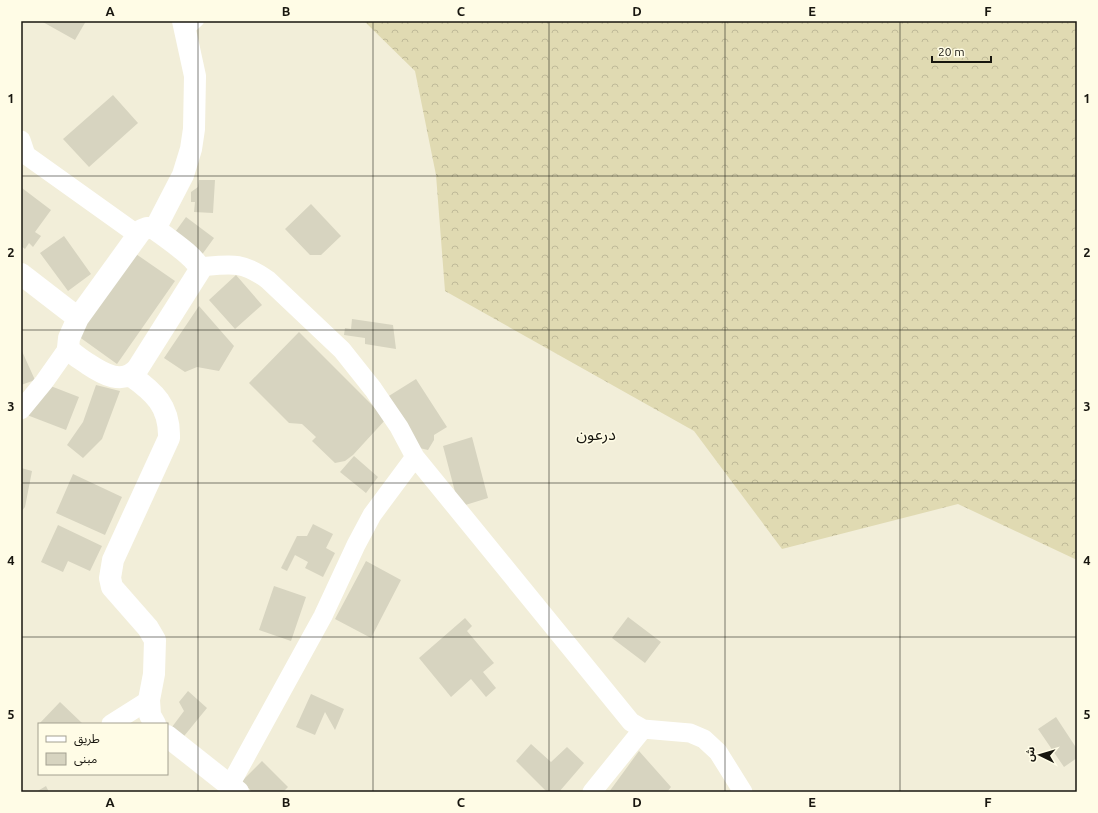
<svg xmlns="http://www.w3.org/2000/svg" width="1098" height="813" font-family="Ubuntu,'Noto Sans Arabic',sans-serif">
  <style>
    .forest { fill: url(#forest-crowns) }
    .building { fill: #d7d4c0 }
    .lines { fill: none; stroke-linecap: round; stroke-linejoin: round }
    .lane { stroke: #fff; stroke-width: 10 }
    .street { stroke: #fff; stroke-width: 19 }
    .secondary { stroke: #fff; stroke-width: 22 }
    .grid { fill: none; stroke: #18160f; stroke-width: 1; stroke-opacity: 0.55 }
    .labels { text-anchor: middle; stroke-width: 3; stroke-linejoin: round; paint-order: stroke }
    .quarter-label { font-size: 16px; fill: #18160f; stroke: #fffce6 }
    .neatline { fill: none; stroke: #18160f; stroke-width: 1.5 }
    .grid-label { font-size: 13px; text-anchor: middle; font-weight: bold; fill: #18160f }
  </style>
  <defs>
    <pattern id="forest-crowns" width="20" height="18" patternUnits="userSpaceOnUse"><rect width="20" height="18" fill="#e0dab2"/><path d="M2 6a3 3 0 1 1 6 0M12 15a3 3 0 1 1 6 0" fill="none" stroke="#bfba98"/></pattern>
  </defs>
  <rect width="100%" height="100%" fill="#f2eed9"/>
  <path class="forest" d="M364 21H1077V560L958 504 782 549 694 431 445 291 436 175 415 71Z"/>
  <path class="building" d="M41 21H86L75 40Z
    M113 95 138 123 89 167 63 139Z
    M199 180H215L213 213 194 212 195 202H191V192L198 187Z
    M22 188 51 210 35 232 41 236 33 247 29 243 25 249 21 246Z
    M311 204 341 236 321 255H310L285 229Z
    M186 217 214 238 201 256 173 235Z
    M64 236 91 274 68 291 40 253Z
    M136 254 175 281 117 364 78 336Z
    M236 275 262 305 235 329 209 300Z
    M199 306 234 346 219 371 197 367 185 372 164 358Z
    M352 319 393 325 396 349 365 344V338L344 335 345 328 351 329Z
    M299 332 386 419 353 455 345 461 335 463 312 441 316 437 302 424 289 423 249 383Z
    M21 349 35 380 21 385Z
    M416 379 447 427 434 435V440L428 450 415 447 384 399Z
    M48 385 79 397 66 430 27 415Z
    M96 385 120 391 102 439 83 458 67 445 83 422Z
    M472 437 488 498 459 507 443 446Z
    M354 456 378 477 366 493 340 472Z
    M21 468 32 471 25 507 21 512Z
    M73 474 122 497 105 535 56 513Z
    M313 524 333 534 326 548 335 553 323 577 305 568 308 562 295 555 287 571 281 568 297 536H307Z
    M58 525 102 546 90 571 68 561 63 572 41 562Z
    M366 561 401 580 371 638 335 619Z
    M274 586 306 597 291 641 259 630Z
    M628 617 661 642 645 663 612 638Z
    M465 618 472 626 467 631 494 663 483 672 496 688 486 697 471 679 451 697 419 658Z
    M188 691 207 708 180 741 169 731 184 711 179 702Z
    M311 694 344 709 335 730 325 712 315 735 296 727Z
    M60 702 82 723 81 724H39Z
    M1056 717 1077 749V758L1064 767 1038 729Z
    M531 744 551 762 567 747 584 763 559 792H547L516 761Z
    M639 751 671 787 667 792H609Z
    M262 761 288 787 283 792H252L242 781Z
    M46 786 49 792H36Z"/>
  <g class="lines">
    <path class="lane" d="M186 33 199 21"/>
    <path class="street" d="M21 140 26 155 138 235
      M200 267C231 264 242 261 268 280L342 350 373 389 399 427 415 457 631 722 643 729 690 733 704 739 718 752 743 792
      M21 410 44 382 68 348
      M111 724 149 700
      M230 785 323 616 356 545 372 515 415 457
      M592 792 643 729"/>
    <path class="secondary" d="M147 228H152L155 229C164 236 200 260 200 270L138 368C123 386 103 374 88 364 81 359 73 355 68 348L69 338 78 318 138 235 142 230Z
      M155 229 183 175 191 149 194 129 195 76 183 21
      M21 274 78 318
      M130 375C154 392 170 406 169 438L113 560 110 578 112 587 148 628 155 640 154 674 149 700 150 715 155 724
      M167 736 238 792"/>
  </g>
  <path class="grid" d="M198 21V792M373 21V792M549 21V792M725 21V792M900 21V792M21 176H1077M21 330H1077M21 483H1077M21 637H1077"/>
  <g class="labels">
    <g class="quarter-label">
      <text x="596" y="440">درعون</text>
    </g>
  </g>
  <rect width="1098" height="813" fill="none" stroke="#fffce6" stroke-width="44"/>
  <rect x="38" y="723" width="130" height="52" fill="#fffce6" stroke="#a3a090"/>
  <rect x="46" y="736" width="20" height="6" fill="#ffffff" stroke="#a3a090"/>
  <text x="74" y="743" font-size="12" fill="#18160f">طريق</text>
  <rect x="46" y="753" width="20" height="12" fill="#d7d4c0" stroke="#a3a090"/>
  <text x="74" y="763" font-size="12" fill="#18160f">مبنى</text>
  <g transform="translate(1040 755) rotate(275)" stroke="#fffce6" stroke-width="3" paint-order="stroke">
  <path d="M0-3L7 15L0 10L-7 15Z" fill="#18160f"/>
  <text y="-6" font-size="11" font-weight="bold" text-anchor="middle" fill="#18160f">ش</text>
  </g>
  <path d="M932 56v6h59v-6" fill="none" stroke="#18160f" stroke-width="2"/>
  <text x="938" y="56" font-size="12" fill="#18160f" stroke="#fffce6" stroke-width="3" paint-order="stroke">20 m</text>
  <rect x="22" y="22" width="1054" height="769" class="neatline"/>
  <g class="grid-label">
    <text x="110" y="16">A</text>
    <text x="286" y="16">B</text>
    <text x="461" y="16">C</text>
    <text x="637" y="16">D</text>
    <text x="812" y="16">E</text>
    <text x="988" y="16">F</text>
    <text x="11" y="103">1</text>
    <text x="1087" y="103">1</text>
    <text x="11" y="257">2</text>
    <text x="1087" y="257">2</text>
    <text x="11" y="411">3</text>
    <text x="1087" y="411">3</text>
    <text x="11" y="565">4</text>
    <text x="1087" y="565">4</text>
    <text x="11" y="719">5</text>
    <text x="1087" y="719">5</text>
    <text x="110" y="807">A</text>
    <text x="286" y="807">B</text>
    <text x="461" y="807">C</text>
    <text x="637" y="807">D</text>
    <text x="812" y="807">E</text>
    <text x="988" y="807">F</text>
  </g>
</svg>
